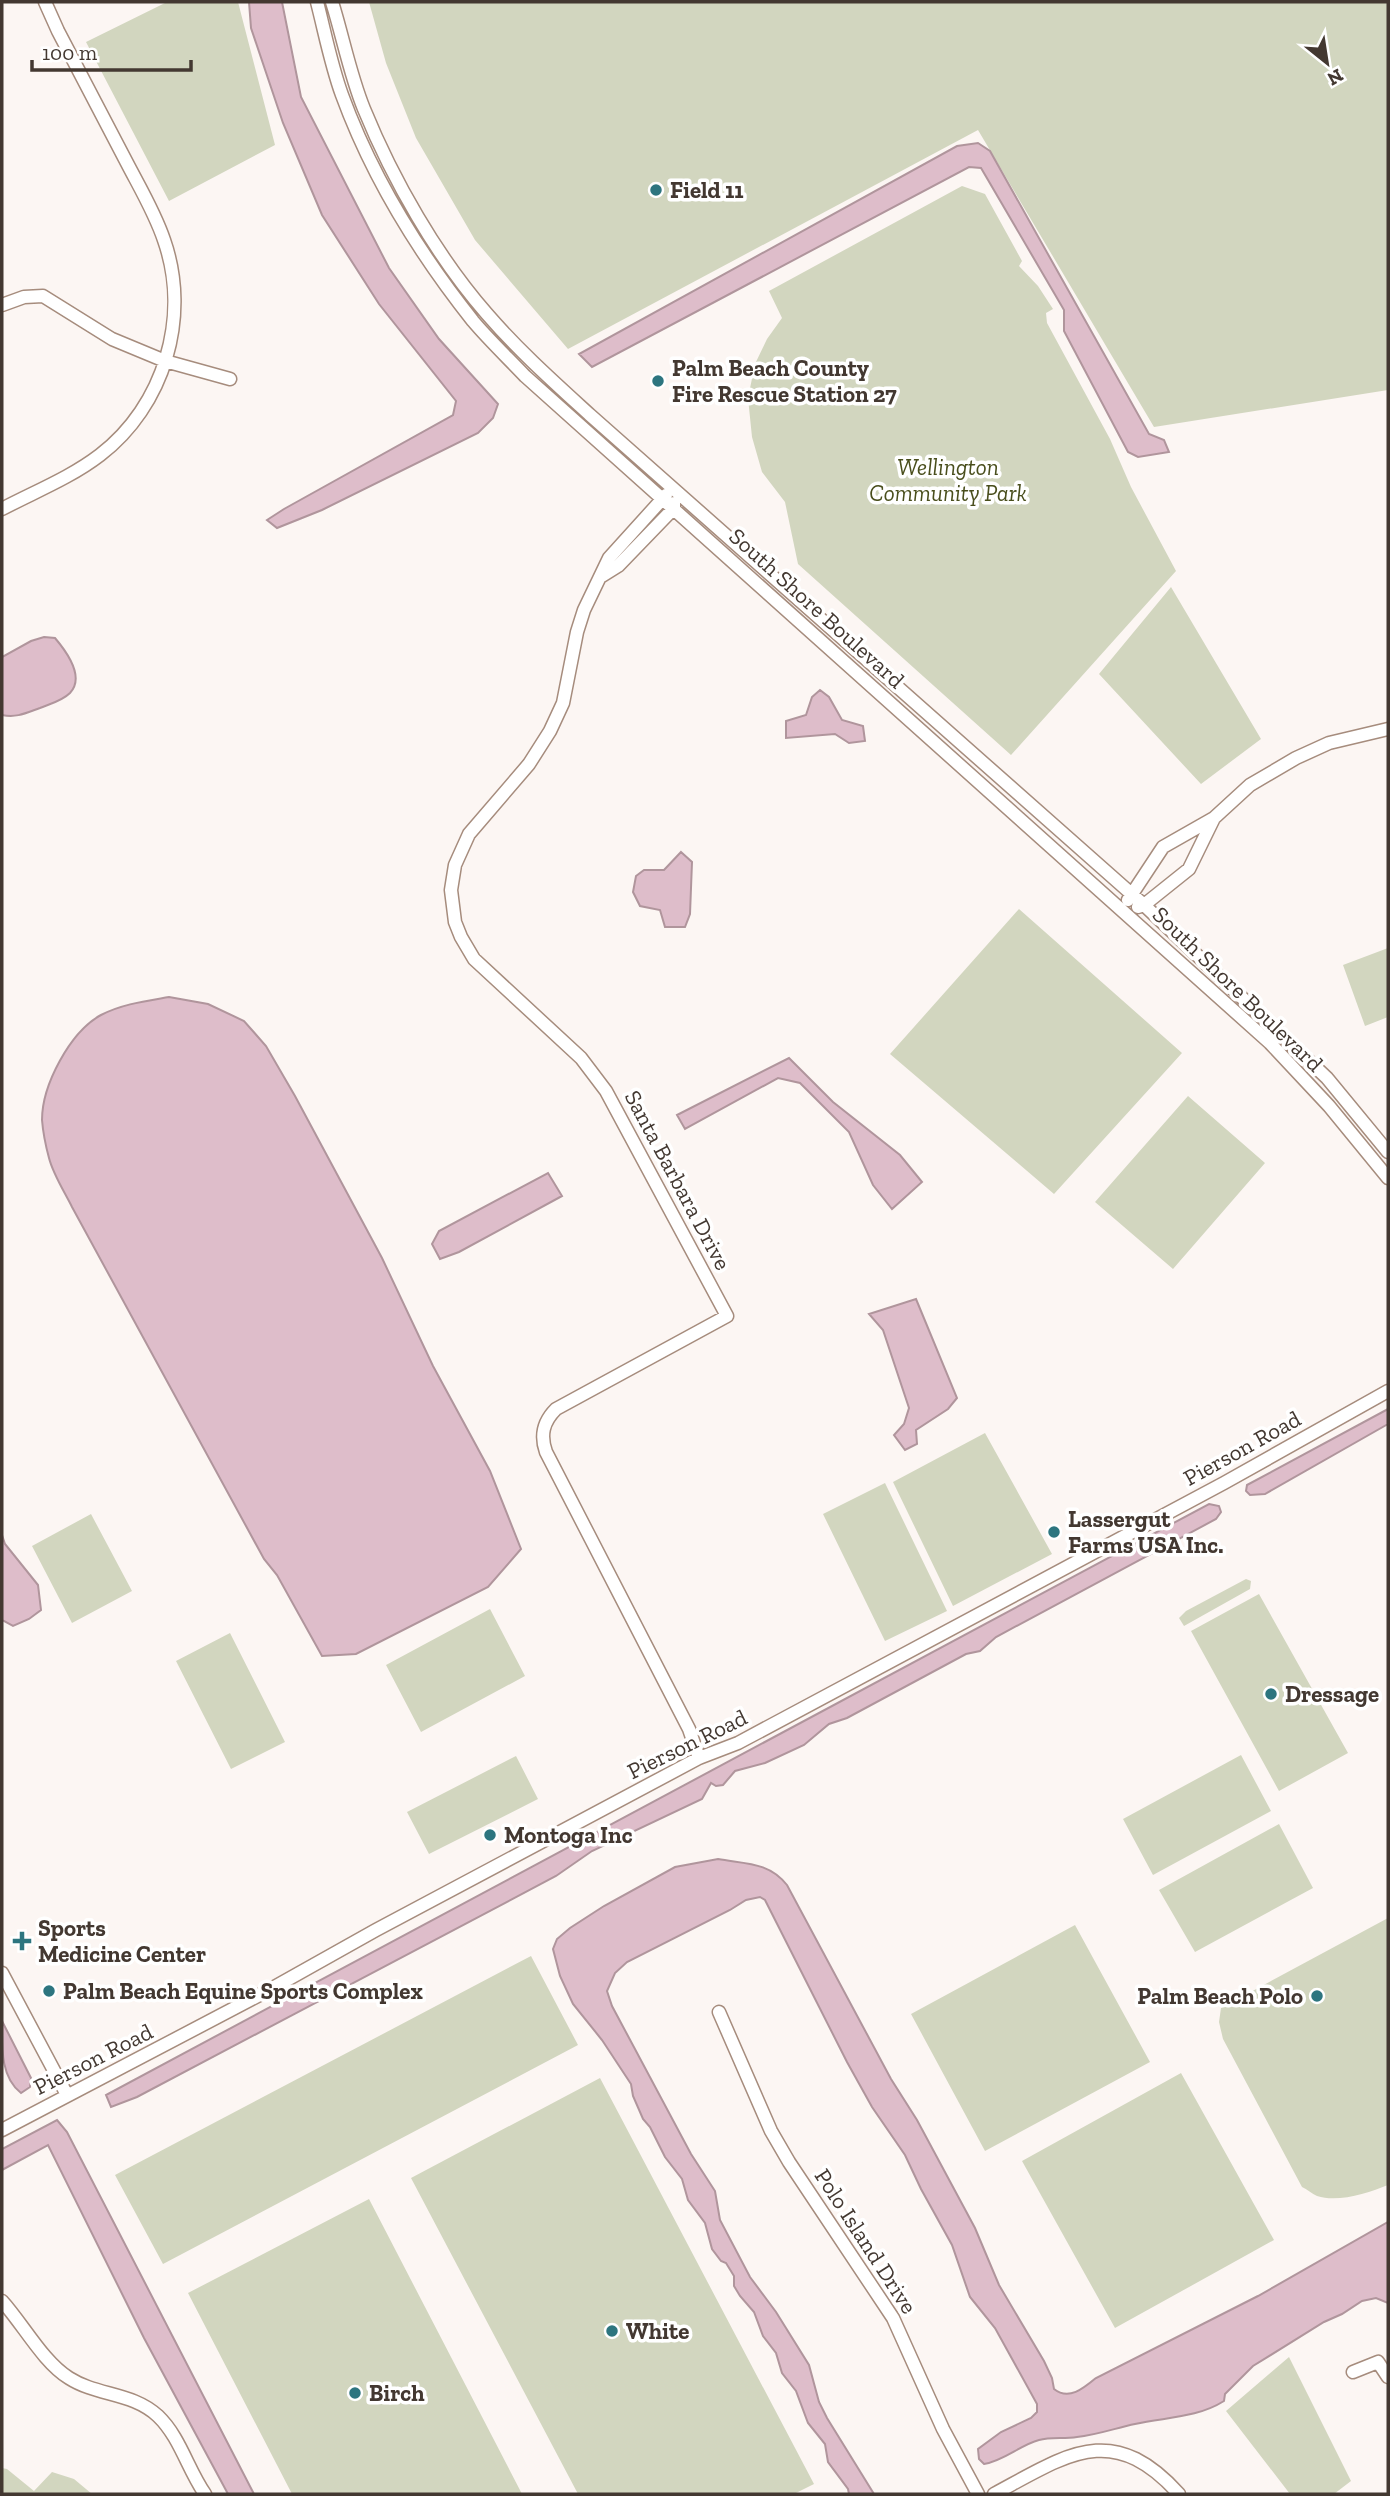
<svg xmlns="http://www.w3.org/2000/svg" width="1390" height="2496" font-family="'Zilla Slab',serif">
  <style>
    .green { fill: #d2d6bf }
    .water { fill: #debdca; stroke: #b0959c; stroke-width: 2 }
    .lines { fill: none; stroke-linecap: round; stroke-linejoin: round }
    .minor-casing { stroke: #a68c7d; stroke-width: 15 }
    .minor { stroke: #fff; stroke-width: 12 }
    .poi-dot { fill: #2d757f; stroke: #fff; stroke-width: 2.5 }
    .labels { text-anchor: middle; stroke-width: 7; stroke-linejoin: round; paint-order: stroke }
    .poi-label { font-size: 23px; font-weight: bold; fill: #433831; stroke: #fff; text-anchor: start }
    .park-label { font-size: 23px; font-style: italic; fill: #494e1c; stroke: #fff }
    .street-label { font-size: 23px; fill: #433831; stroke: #fff }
  </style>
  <rect width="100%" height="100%" fill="#fcf6f3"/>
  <path class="green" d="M167 2H238L275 145 169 201 86 42Z
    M369 2H1388V390L1154 427 978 130 568 349 475 240 416 138 386 63Z
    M962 186 985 194 1022 261 1019 266 1038 286 1053 309 1046 313 1047 323 1110 439 1131 487 1176 571 1011 755 798 564 785 502 762 472 752 437 748 398 755 364 767 339 782 318 769 291Z
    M1171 587 1261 739 1201 784 1099 674Z
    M1019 909 1182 1053 1054 1194 890 1054Z
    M1388 948V1017L1365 1026 1343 965Z
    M1188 1096 1265 1163 1173 1269 1095 1202Z
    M985 1433 1052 1554 953 1606 893 1482Z
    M885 1483 947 1611 885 1641 823 1514Z
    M91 1514 132 1591 72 1623 32 1546Z
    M1246 1579 1251 1581 1250 1589 1184 1626 1179 1618 1186 1611Z
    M1259 1594 1348 1753 1279 1791 1191 1631Z
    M490 1609 525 1676 421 1732 386 1665Z
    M230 1633 285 1742 231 1769 176 1661Z
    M1241 1755 1271 1811 1153 1875 1123 1819Z
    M516 1756 538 1799 429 1854 407 1812Z
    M1279 1824 1313 1888 1195 1952 1159 1890Z
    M1388 1918V2185C1368 2193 1338 2203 1317 2196 1312 2194 1307 2189 1302 2187L1223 2039 1219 2022 1221 2008Z
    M1075 1925 1150 2062 985 2151 911 2014Z
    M531 1956 578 2045 163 2264 115 2175Z
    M1181 2073 1274 2240 1115 2328 1022 2161Z
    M600 2078 814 2484 794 2494H578L411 2178Z
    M369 2199 522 2494H292L188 2293Z
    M1289 2357 1351 2481 1334 2494H1290L1226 2411Z
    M2 2468 7 2469 34 2491 52 2472 74 2479 92 2494H2Z"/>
  <path class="water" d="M249 2H282L301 97 389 268 439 339 498 404 493 418 478 433 322 510 277 528 267 520 284 509 453 415 456 401 379 304 322 215 283 123 251 28Z
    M978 143 990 151 1149 434 1164 440 1169 452 1138 457 1128 452 1064 331V310L981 168 969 167 592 367 579 354 957 146Z
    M44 637 55 638C66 651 85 677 70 693 62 701 50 704 40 708 26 713 17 718 2 715V657L31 641Z
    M820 690 829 697 842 720 863 726 865 741 849 743 835 734 786 738V721L806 715 812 697Z
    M681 852 692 862 690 914 685 927H665L660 910 640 906 633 892 636 876 644 870H664Z
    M169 997 208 1004 244 1021 266 1046 295 1096 382 1258 433 1366 490 1471 521 1549 488 1587 356 1654 322 1656 277 1575 264 1559 72 1207C64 1191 53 1174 49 1158 46 1147 43 1132 42 1120 42 1085 70 1032 101 1015 122 1004 146 1001 169 997Z
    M789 1058 833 1102 900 1155 922 1182 892 1209 873 1185 849 1132 800 1083 778 1078 685 1129 677 1115Z
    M548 1173 562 1196 459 1252 440 1259 432 1244 439 1231Z
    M916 1299 957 1398 948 1409 916 1430 917 1444 905 1450 894 1435 904 1424 909 1408 883 1330 869 1314Z
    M1388 1409V1424L1265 1494 1250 1495 1246 1491 1247 1485Z
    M1209 1504 1219 1506 1221 1512 1216 1519 996 1637 980 1651 966 1654 847 1718 829 1724 804 1745 765 1763 735 1771 723 1785 716 1786 711 1783 702 1799 592 1851 556 1876 137 2097 111 2107 106 2095Z
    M2 1535 5 1544 38 1585 41 1610 29 1619 13 1626 2 1620Z
    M718 1859C746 1864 769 1862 787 1885L891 2079 917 2120 975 2228 999 2285 1044 2361 1052 2378 1054 2389C1069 2401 1084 2388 1096 2378L1258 2296 1388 2222V2303L1376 2298 1362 2301 1342 2314 1324 2322 1253 2366 1225 2394 1224 2401C1197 2418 1166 2417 1135 2424 1116 2428 1097 2435 1077 2437 1064 2439 1051 2437 1039 2440 1020 2445 1004 2461 984 2464L979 2459 978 2449 1001 2432 1031 2418 1037 2412V2404L995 2328 970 2297 952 2245 921 2189 905 2155 872 2107 847 2062 765 1900 760 1897 746 1900 730 1910 627 1962 615 1973 607 1991 612 2006 691 2154 715 2191 720 2220 750 2277 776 2312 809 2365 819 2402 827 2418 874 2494H849L848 2489 828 2462 825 2444 808 2423 796 2391 782 2373 776 2353 763 2336 754 2312 740 2296 734 2286V2276L726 2263 721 2261 712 2249 705 2223 688 2200 682 2179 665 2157 650 2127 643 2119 633 2096 631 2084 602 2040 573 2004 560 1976 553 1949 557 1939 570 1928 604 1906 675 1867Z
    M2 2021 31 2078 30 2087 21 2093C0 2077 2 2046 2 2021Z
    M57 2120 67 2132 254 2494H228L144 2338 48 2145 2 2170V2149Z"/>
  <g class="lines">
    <defs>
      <path id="minor" d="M317 2C325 33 331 65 342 95 372 177 419 253 473 321 489 340 508 358 525 376L1270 1043 1329 1106 1388 1178
        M332 2C343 37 350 75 364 109 393 180 437 257 487 314 519 351 555 383 590 415L1144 905 1327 1078 1388 1152
        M2 305 24 297 43 296 112 339 165 361 230 379
        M666 495 609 558 584 610 577 632 563 703 550 731 529 764 469 834 455 865 451 890 455 922 461 937 474 959 581 1058 606 1091 727 1316 556 1409C543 1422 540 1435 546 1452L689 1729 699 1758
        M2 509C34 492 70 478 100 455 164 406 191 317 164 240 155 213 140 188 127 163 104 119 81 75 58 31L45 2
        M602 576 618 566 674 508V503
        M1128 900 1163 847 1214 818 1250 785 1296 758 1329 743 1388 729
        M1138 907 1144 905 1189 869 1214 818
        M2 1973 67 2095
        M719 2012 771 2131 789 2162 893 2318 943 2429 978 2494
        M2 2130 269 1990 376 1930 699 1758 738 1743 1224 1483 1388 1391
        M2 2301C23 2324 43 2362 69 2378 97 2396 132 2392 158 2416 180 2437 188 2470 205 2494
        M1353 2372 1378 2362 1388 2377
        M994 2494C1067 2455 1112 2420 1179 2494"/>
    </defs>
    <use href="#minor" class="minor-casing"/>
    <use href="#minor" class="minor"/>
  </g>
  <g class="poi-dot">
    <circle cx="656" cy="190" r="7"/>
    <circle cx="658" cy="381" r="7"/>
    <circle cx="1054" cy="1532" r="7"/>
    <circle cx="1271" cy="1694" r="7"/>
    <circle cx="490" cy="1835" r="7"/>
    <path d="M18.5 1930.5h7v7h7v7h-7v7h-7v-7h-7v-7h7z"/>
    <circle cx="49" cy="1991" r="7"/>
    <circle cx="1317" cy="1996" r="7"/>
    <circle cx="612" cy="2331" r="7"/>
    <circle cx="355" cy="2393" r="7"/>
  </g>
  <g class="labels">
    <g class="poi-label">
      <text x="670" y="198">Field 11</text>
      <text x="672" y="376">Palm Beach County<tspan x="672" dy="26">Fire Rescue Station 27</tspan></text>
      <text x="1068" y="1527">Lassergut<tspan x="1068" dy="26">Farms USA Inc.</tspan></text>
      <text x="1285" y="1702">Dressage</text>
      <text x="504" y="1843">Montoga Inc</text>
      <text x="38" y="1936">Sports<tspan x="38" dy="26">Medicine Center</tspan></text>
      <text x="63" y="1999">Palm Beach Equine Sports Complex</text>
      <text x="1303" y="2004" text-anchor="end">Palm Beach Polo</text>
      <text x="626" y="2339">White</text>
      <text x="369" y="2401">Birch</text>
    </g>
    <g class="park-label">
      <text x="948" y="475">Wellington<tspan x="948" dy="26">Community Park</tspan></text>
    </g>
    <g class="street-label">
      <text transform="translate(817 608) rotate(42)" y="8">South Shore Boulevard</text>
      <text transform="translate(1238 989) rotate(44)" y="8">South Shore Boulevard</text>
      <text transform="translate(678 1180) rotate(62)" y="8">Santa Barbara Drive</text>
      <text transform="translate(1242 1448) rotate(-29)" y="8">Pierson Road</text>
      <text transform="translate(687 1744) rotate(-26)" y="8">Pierson Road</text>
      <text transform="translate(93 2059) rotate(-27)" y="8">Pierson Road</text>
      <text transform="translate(866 2241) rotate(57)" y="8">Polo Island Drive</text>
    </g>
  </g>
  <rect width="1390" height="2496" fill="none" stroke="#433831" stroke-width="7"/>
  <g transform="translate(1327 63) rotate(150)" stroke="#ffffff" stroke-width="5" paint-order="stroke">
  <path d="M0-5L12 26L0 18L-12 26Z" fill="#433831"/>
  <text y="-10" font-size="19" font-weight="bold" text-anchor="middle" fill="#433831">N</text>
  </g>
  <path d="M32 60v10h159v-10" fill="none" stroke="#433831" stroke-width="3.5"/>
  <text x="42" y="60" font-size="21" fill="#433831" stroke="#ffffff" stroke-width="5" paint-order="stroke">100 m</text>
</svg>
